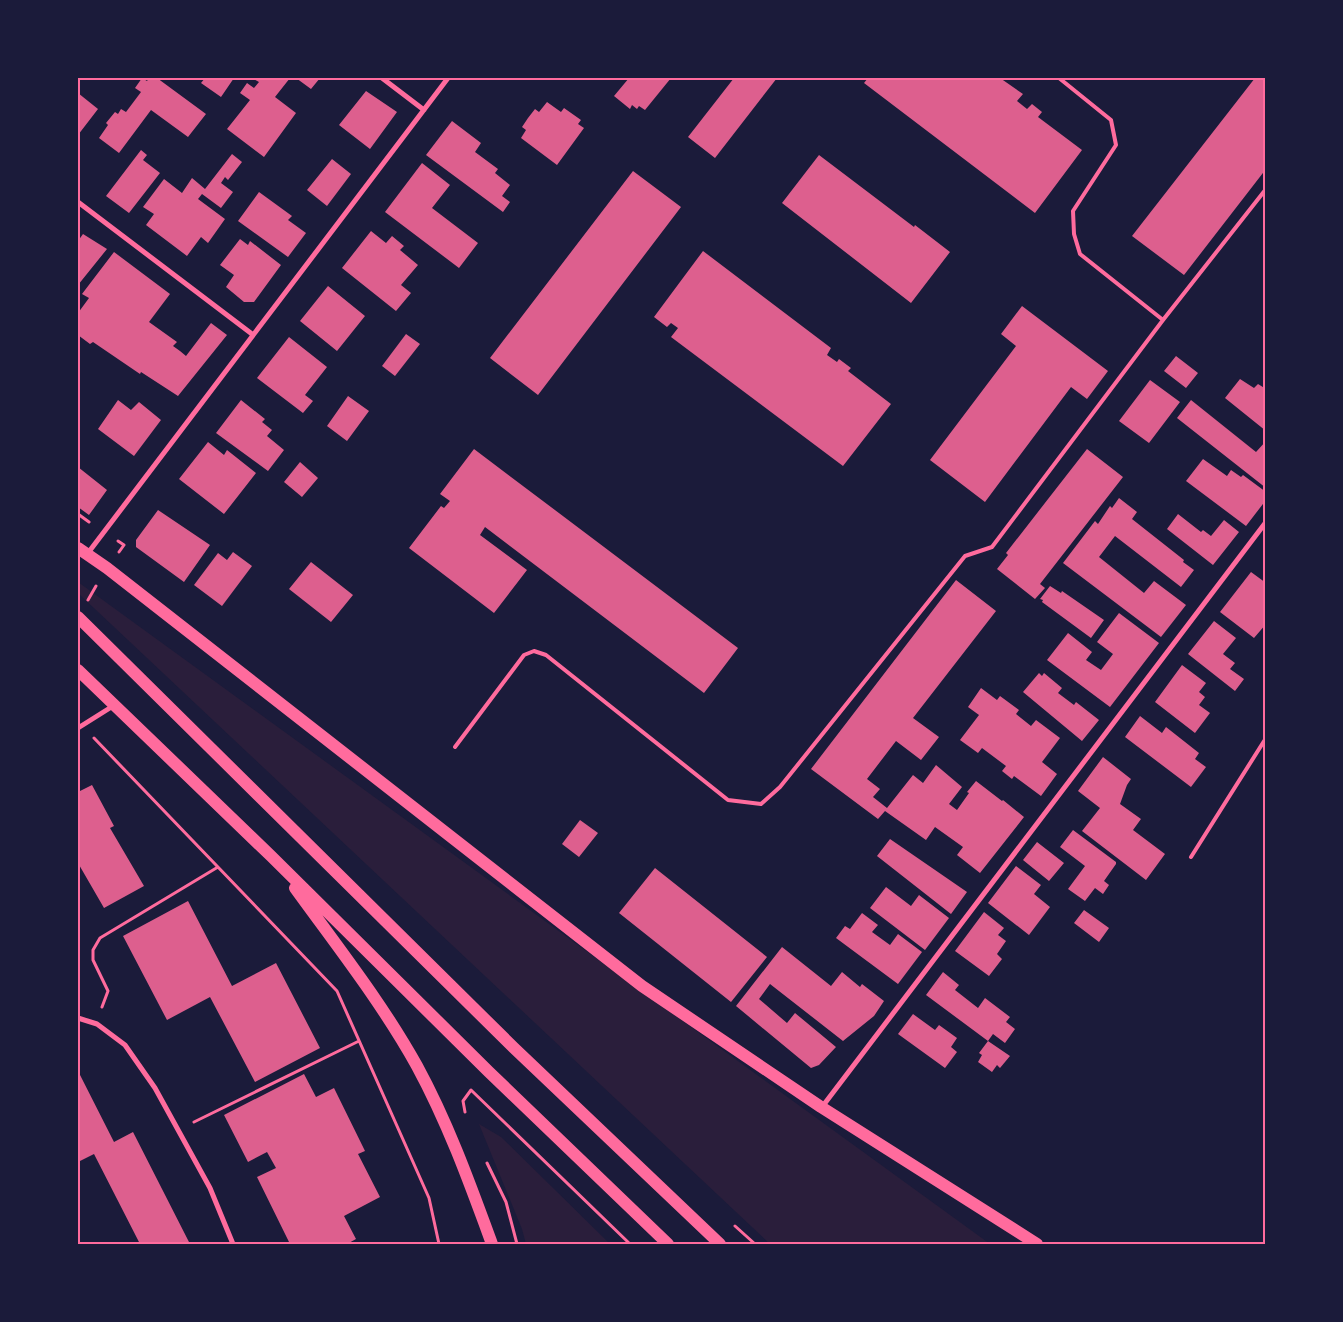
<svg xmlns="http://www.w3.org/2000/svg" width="1343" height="1322" font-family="'Roboto Condensed',sans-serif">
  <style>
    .green { fill: #2a1e3b }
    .building { fill: #dd5f8e }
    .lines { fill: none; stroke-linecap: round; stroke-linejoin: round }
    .path { stroke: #ff6b9d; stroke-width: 3 }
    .service { stroke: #ff6b9d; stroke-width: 4 }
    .minor { stroke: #ff6b9d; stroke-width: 5 }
    .primary { stroke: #ff6b9d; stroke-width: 12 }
    .neatline { fill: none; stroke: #ff6b9d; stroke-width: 2 }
  </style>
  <rect width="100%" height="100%" fill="#1b1b3a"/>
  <path class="green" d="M78 582 990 1244H770L78 593Z
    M479 1124 501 1137 610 1244H526L522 1229Z"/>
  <path class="building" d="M142 78 147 81 149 78H157L206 114 188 137 151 110 119 153 99 138 108 125 106 123 115 112 118 114 121 109 126 112 141 92 135 88Z
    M205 78H234L221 97 201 83Z
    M252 78H290L275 97 296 113 264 157 227 129 250 100 240 93 247 83 254 88 259 82Z
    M296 78H320L311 89Z
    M629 78H671L645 110 639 106 637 109 632 105 630 109 614 96Z
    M734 78H777L715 158 688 137Z
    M868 78H1000L1023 94 1017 101 1027 109 1032 104 1042 112 1038 117 1082 150 1035 213 864 83Z
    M1255 78H1266V169L1184 275 1132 236Z
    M366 91 397 112 370 149 339 125Z
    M78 93 98 109 78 135Z
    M547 102 561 112 564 108 581 120 578 124 584 128 557 165 521 138 526 130 522 127 528 118 535 109 539 112Z
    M452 121 481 143 475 152 498 169 495 173 510 185 502 196 510 202 503 212 426 155Z
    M141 150 147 155 143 160 160 173 129 213 106 196Z
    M232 154 242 162 228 180 225 177 221 183 233 192 221 208 202 194 198 199 225 219 208 243 201 237 187 256 146 225 154 214 143 207 164 179 182 193 192 178 205 189Z
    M819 155 914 227 915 225 950 252 911 303 782 203Z
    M332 159 351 174 327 206 307 190Z
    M422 163 450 185 432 208 478 243 459 268 385 212Z
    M633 171 681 207 538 395 490 358Z
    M259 192 292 216 288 220 306 233 288 257 238 221Z
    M371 231 386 243 392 236 404 246 400 250 418 265 401 285 411 293 396 311 342 268Z
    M83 234 107 249 78 285V241Z
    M240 239 248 245 250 241 281 265 254 302H244L226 287 234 275 220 265Z
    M703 251 831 348 827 355 837 362 839 359 851 368 848 371 891 404 843 466 671 337 678 328 671 323 667 327 654 317Z
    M114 252 170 294 149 322 177 342 173 346 180 351 186 356 211 323 227 335 178 396 141 372 140 374 93 342 90 344 78 335V313L89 298 82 294Z
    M328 286 365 316 337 351 300 321Z
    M1022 306 1108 371 1087 399 1071 387 985 502 930 460 1016 346 1001 334Z
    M406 334 420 344 395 376 382 366Z
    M289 337 327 367 305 395 313 401 303 413 257 378Z
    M1176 356 1198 373 1186 388 1164 371Z
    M1240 379 1254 388 1258 384 1266 389V431L1225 398Z
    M1150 380 1180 402 1149 443 1119 421Z
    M348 396 369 411 347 441 327 426Z
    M118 400 131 410 139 402 161 420 134 456 98 429Z
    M241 400 265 419 262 422 272 430 267 436 284 450 268 471 216 433Z
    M1191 400 1256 452 1266 441V488L1177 418Z
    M208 442 224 455 227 450 256 473 224 514 179 479Z
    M474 449 738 648 704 693 485 527 480 535 527 570 494 613 409 548 441 506 444 508 450 501 440 494Z
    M1087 449 1123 477 1040 584 1045 588 1035 599 997 569 1008 555 1006 553Z
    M1203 459 1227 476 1231 470 1241 477 1243 475 1266 492V500L1246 526 1186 481Z
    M300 462 318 478 302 497 284 482Z
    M78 467 107 490 89 515 78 507Z
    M1119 498 1137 512 1132 519 1184 560 1183 562 1194 570 1181 587 1115 536 1099 557 1144 593 1154 581 1186 605 1161 637 1063 563 1095 521 1098 524 1110 506 1112 508Z
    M158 510 210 545 184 582 136 547V540Z
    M1178 514 1201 532 1203 530 1211 536 1224 520 1239 532 1213 565 1167 529Z
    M233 552 252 566 222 606 194 585 218 553 227 560Z
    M311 562 353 595 331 622 289 589Z
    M1251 572 1266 583V624L1254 638 1220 612Z
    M956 580 996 611 913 718 939 737 921 760 896 741 867 779 880 789 873 797 887 808 913 775 923 783 936 765 962 787 949 804 957 810 969 793 967 792 976 781 1002 801 1003 800 1024 817 980 873 957 855 963 847 935 827 926 840 885 811 878 819 811 769Z
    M1050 586 1061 593 1062 591 1104 620 1091 638 1042 602 1043 600 1040 599Z
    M1119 613 1159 643 1110 707 1047 660 1068 633 1092 652 1086 660 1101 670 1113 654 1097 642Z
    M1214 621 1236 638 1223 654 1235 663 1230 669 1244 679 1235 691 1188 654Z
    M1182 665 1206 683 1199 692 1205 697 1199 705 1210 713 1195 733 1155 702Z
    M1039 673 1042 676 1044 673 1062 688 1058 693 1074 705 1076 702 1099 720 1082 741 1023 692Z
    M981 688 997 700 1000 696 1019 710 1016 714 1031 726 1036 720 1060 738 1042 762 1057 774 1041 796 1014 776 1012 779 1002 771 1006 766 982 748 978 753 960 740 979 715 968 707Z
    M1140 716 1162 733 1166 727 1199 753 1195 759 1206 767 1191 787 1125 737Z
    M1103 757 1131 779 1127 785 1120 804 1141 819 1133 830 1165 854 1146 880 1082 831 1100 808 1078 791Z
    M92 785 114 826 110 828 144 886 104 908 78 863V792Z
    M580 820 598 833 579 857 562 844Z
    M1073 830 1116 862V864L1104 881 1109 885 1103 894 1095 888 1085 901 1068 889 1085 866 1060 847Z
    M890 839 967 892 951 914 877 856Z
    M1037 842 1064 863 1049 881 1023 860Z
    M1016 866 1041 885 1034 894 1050 907 1029 935 988 903Z
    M655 868 767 957 731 1002 619 913Z
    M886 887 911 906 919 895 949 918 925 950 870 908Z
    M188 901 232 986 276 963 320 1048 255 1082 210 997 167 1020 123 936Z
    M1084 910 1109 928 1099 942 1074 923Z
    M984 912 1004 928 998 935 1006 941 997 954 1002 959 989 976 955 951Z
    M862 913 878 925 872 932 890 945 898 934 922 952 898 984 836 938 845 926 850 929Z
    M782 947 831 986 842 972 860 987 862 984 884 1001 874 1016 843 1041 770 984 759 999 787 1023 795 1013 836 1047 819 1065 811 1068 736 1006Z
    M943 972 959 985 955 990 978 1008 985 998 1010 1017 1006 1022 1015 1029 1005 1043 993 1034 988 1041 926 995Z
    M913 1014 935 1030 939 1025 957 1038 951 1047 957 1052 945 1068 898 1034Z
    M988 1041 1010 1056 1000 1068 997 1065 992 1072 978 1062 982 1055 979 1053Z
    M78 1071 114 1142 133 1132 190 1244H140L94 1154 78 1162Z
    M304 1074 316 1097 334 1088 365 1151 358 1154 380 1197 344 1216 356 1239 347 1244H290L257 1177 276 1168 267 1152 248 1162 224 1115Z"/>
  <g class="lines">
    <path class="path" d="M78 514 89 522
      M118 541 124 545 119 552
      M88 600 96 586
      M94 738 337 991 429 1198 439 1244
      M102 1007 108 991 93 960V950L100 938 218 867
      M465 1112 463 1101 471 1090 630 1244
      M194 1122 359 1041
      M487 1163 506 1202 517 1244
      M735 1226 755 1244"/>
    <path class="service" d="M1059 78 1111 120 1116 145 1073 211 1074 234 1080 254 1163 320
      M455 747 524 655 534 651 546 655 728 800 761 804 780 787 965 556 992 547 1163 320 1266 189
      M1191 857 1266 738"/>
    <path class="minor" d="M382 78 424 110
      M78 202 252 334
      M88 553 448 78
      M78 728 113 706
      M78 1018 97 1024 125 1045 155 1088 210 1188 233 1244
      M822 1107 1266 522"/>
    <path class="primary" d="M78 548 107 568 642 986 821 1107 1037 1244
      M78 617 514 1048 720 1244
      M78 670 271 856 489 1072 668 1244
      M295 888C337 946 382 1003 417 1066 448 1123 470 1184 492 1244"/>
  </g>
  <rect width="1343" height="1322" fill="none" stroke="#1b1b3a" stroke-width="158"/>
  <rect x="79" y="79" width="1185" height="1164" class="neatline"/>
</svg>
